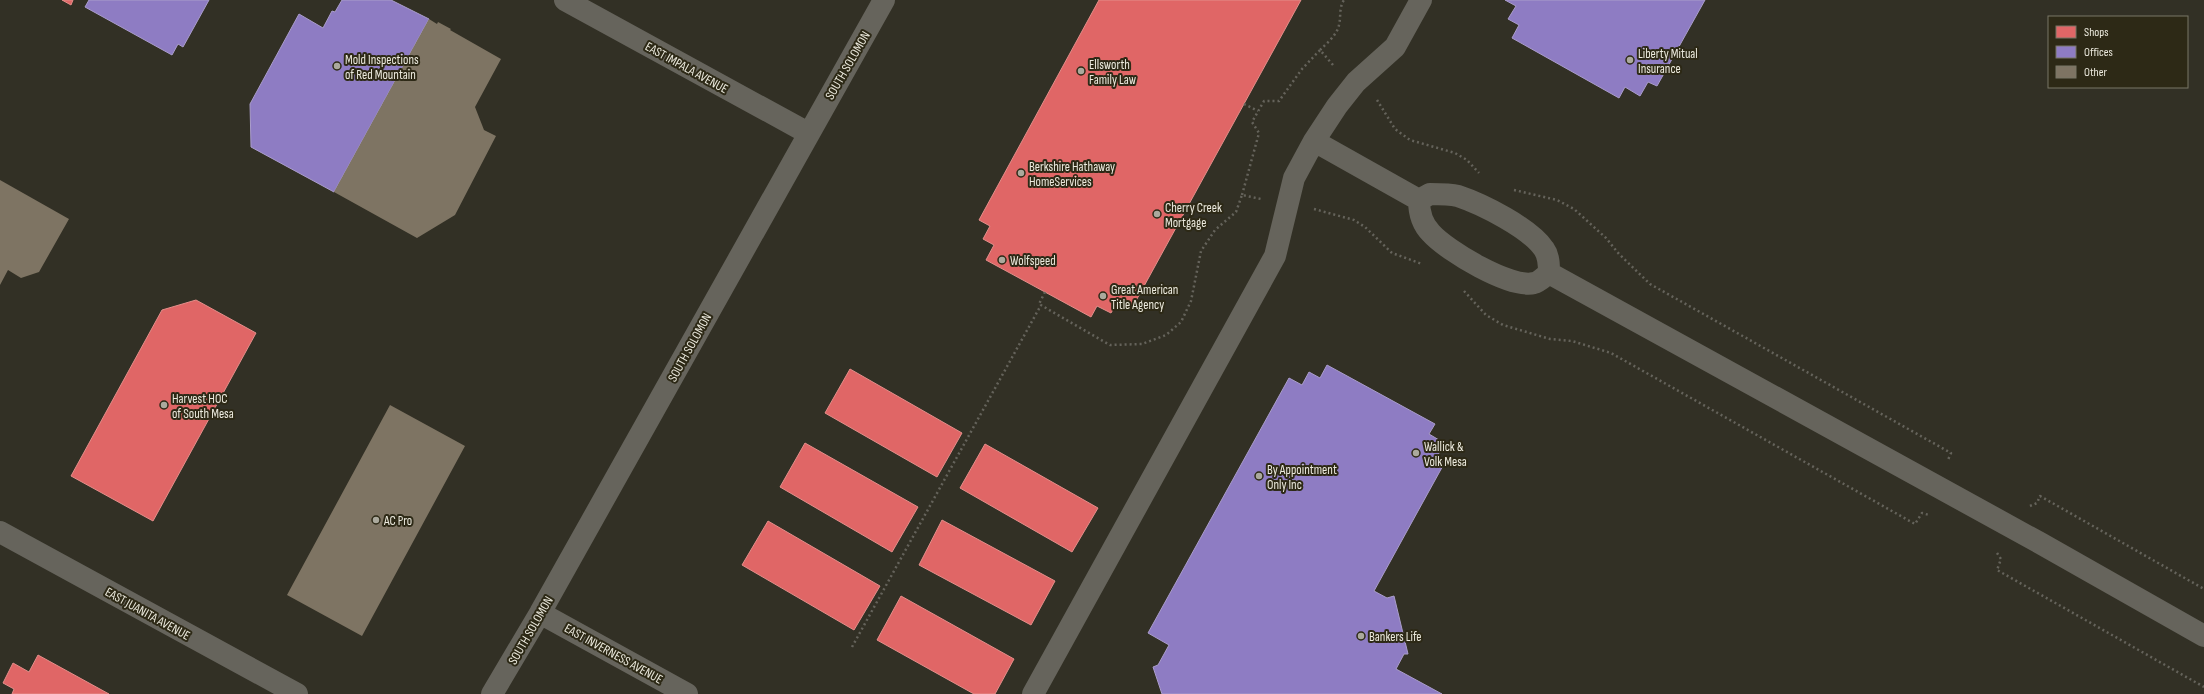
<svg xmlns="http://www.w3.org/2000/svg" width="2204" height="694" font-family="'Sofia Sans Condensed',sans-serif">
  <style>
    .shops { fill: #e06666; stroke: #e48e8a }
    .offices { fill: #8e7cc3; stroke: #aa9dcb }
    .building { fill: #7e7463 }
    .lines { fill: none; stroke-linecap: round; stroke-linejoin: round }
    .path { stroke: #65635b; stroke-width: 2.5; stroke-dasharray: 2 3; stroke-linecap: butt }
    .minor { stroke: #66645c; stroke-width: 22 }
    .poi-dot { fill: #aba99d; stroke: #2d2916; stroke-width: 1.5 }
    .labels { text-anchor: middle; stroke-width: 4; stroke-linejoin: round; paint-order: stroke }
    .poi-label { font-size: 13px; fill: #eceade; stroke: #2d2916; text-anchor: start }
    .street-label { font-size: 13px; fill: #eceade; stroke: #2d2916 }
  </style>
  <rect width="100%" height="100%" fill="#323025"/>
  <path class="shops" d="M62 0H73L71 5Z
    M1099 0H1301L1132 308 1118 301 1111 313 1097 306 1091 317 986 260 994 245 983 239 990 226 979 220Z
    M196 300 256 333 153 521 71 476 162 310Z
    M850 369 962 433 937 477 825 413Z
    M805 443 918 507 892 552 780 487Z
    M985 444 1098 508 1072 552 960 488Z
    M942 520 1055 581 1031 625 919 565Z
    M768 521 880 586 854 630 742 565Z
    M901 596 1014 659 995 694H974L877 640Z
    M38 655 109 694H12L14 689 3 683 13 663 29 672Z"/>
  <path class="offices" d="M89 0H209L183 47 178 44 172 55 85 7Z
    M342 0H391L429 19 334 192 251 147 250 104 299 14 323 28 332 11 335 12Z
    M1505 0H1705L1657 86 1648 82 1640 96 1625 87 1619 98 1512 38 1519 25 1508 19 1516 6Z
    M1327 365 1435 424 1429 434 1444 443 1437 457 1445 462 1374 591 1387 598 1394 596 1408 654H1404L1396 669 1442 694H1162L1153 667 1158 665 1169 645 1148 633 1289 378 1302 385 1309 372 1320 378Z"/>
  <path class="building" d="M429 19 437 24 438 22 451 29 450 30 501 59 475 107 484 130 496 136 455 215 417 238 334 192Z
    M0 180 69 219 39 272 21 278 8 270 0 285Z
    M390 405 465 446 362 636 287 595Z"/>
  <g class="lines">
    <path class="path" d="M1333 65 1320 50C1327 43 1337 35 1339 25 1341 17 1339 7 1344 0
      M1377 100 1395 129 1410 140 1455 153 1467 160 1479 173
      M1244 104 1258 111
      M1514 190 1557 200 1574 209 1606 238 1619 254 1650 284 1951 453 1948 460
      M1242 195 1259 133 1252 122 1264 101H1279L1302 69 1320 50
      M1314 209 1354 220 1365 227 1392 253 1422 264
      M1464 291 1486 315 1503 325 1550 339 1572 341 1611 353 1915 524 1922 513 1929 515
      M1045 292 1039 304 1110 345 1142 344 1166 335 1181 322 1191 301 1201 251 1215 230 1236 212 1242 195 1261 199
      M2030 506 2037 503 2040 496 2204 589
      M1997 553 2001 559 1997 570 2204 687
      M852 647 1041 305"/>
    <path class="minor" d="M565 0 808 133
      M1314 141 1419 200
      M1430 194C1439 194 1450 194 1458 196 1482 204 1530 228 1544 249 1549 256 1549 265 1549 273 1545 276 1539 282 1534 283 1511 289 1447 251 1431 233 1422 224 1419 213 1419 200Z
      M1549 273 2040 543 2204 636
      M0 532 297 694
      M540 613 687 694
      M492 694 540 613 884 0
      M1033 694 1275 256 1294 178 1314 141 1337 106 1356 82 1395 47 1421 0"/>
  </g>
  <g class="poi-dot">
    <circle cx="1630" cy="60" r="4"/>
    <circle cx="337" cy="66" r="4"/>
    <circle cx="1081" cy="71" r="4"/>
    <circle cx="1021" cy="173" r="4"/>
    <circle cx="1157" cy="214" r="4"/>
    <circle cx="1002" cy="260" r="4"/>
    <circle cx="1103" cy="296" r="4"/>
    <circle cx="164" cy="405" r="4"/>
    <circle cx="1416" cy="453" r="4"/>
    <circle cx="1259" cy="476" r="4"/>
    <circle cx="376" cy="520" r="4"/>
    <circle cx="1361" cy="636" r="4"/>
  </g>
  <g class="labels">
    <g class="poi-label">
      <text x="1638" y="58">Liberty Mitual<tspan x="1638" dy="15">Insurance</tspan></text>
      <text x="345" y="64">Mold Inspections<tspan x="345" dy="15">of Red Mountain</tspan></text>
      <text x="1089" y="69">Ellsworth<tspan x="1089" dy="15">Family Law</tspan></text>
      <text x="1029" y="171">Berkshire Hathaway<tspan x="1029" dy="15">HomeServices</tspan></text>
      <text x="1165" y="212">Cherry Creek<tspan x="1165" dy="15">Mortgage</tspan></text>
      <text x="1010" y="265">Wolfspeed</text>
      <text x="1111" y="294">Great American<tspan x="1111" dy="15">Title Agency</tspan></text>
      <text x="172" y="403">Harvest HOC<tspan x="172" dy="15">of South Mesa</tspan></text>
      <text x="1424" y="451">Wallick &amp;<tspan x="1424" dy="15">Volk Mesa</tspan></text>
      <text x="1267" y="474">By Appointment<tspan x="1267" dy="15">Only Inc</tspan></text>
      <text x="384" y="525">AC Pro</text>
      <text x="1369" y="641">Bankers Life</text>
    </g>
    <g class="street-label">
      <text transform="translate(847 65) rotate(-60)" y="5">SOUTH SOLOMON</text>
      <text transform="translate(687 67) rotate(29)" y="5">EAST IMPALA AVENUE</text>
      <text transform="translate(689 347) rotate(-61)" y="5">SOUTH SOLOMON</text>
      <text transform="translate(148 613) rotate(29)" y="5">EAST JUANITA AVENUE</text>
      <text transform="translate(530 630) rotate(-60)" y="5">SOUTH SOLOMON</text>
      <text transform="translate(614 653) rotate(29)" y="5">EAST INVERNESS AVENUE</text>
    </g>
  </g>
  <rect x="2048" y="16" width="140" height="72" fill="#2d2916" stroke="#797666"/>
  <rect x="2056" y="26" width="20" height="12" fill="#e06666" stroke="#797666"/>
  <text x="2084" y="36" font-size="12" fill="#eceade">Shops</text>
  <rect x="2056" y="46" width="20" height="12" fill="#8e7cc3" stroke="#797666"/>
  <text x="2084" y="56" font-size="12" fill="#eceade">Offices</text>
  <rect x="2056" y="66" width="20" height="12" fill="#7e7463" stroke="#797666"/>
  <text x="2084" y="76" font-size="12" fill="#eceade">Other</text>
</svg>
